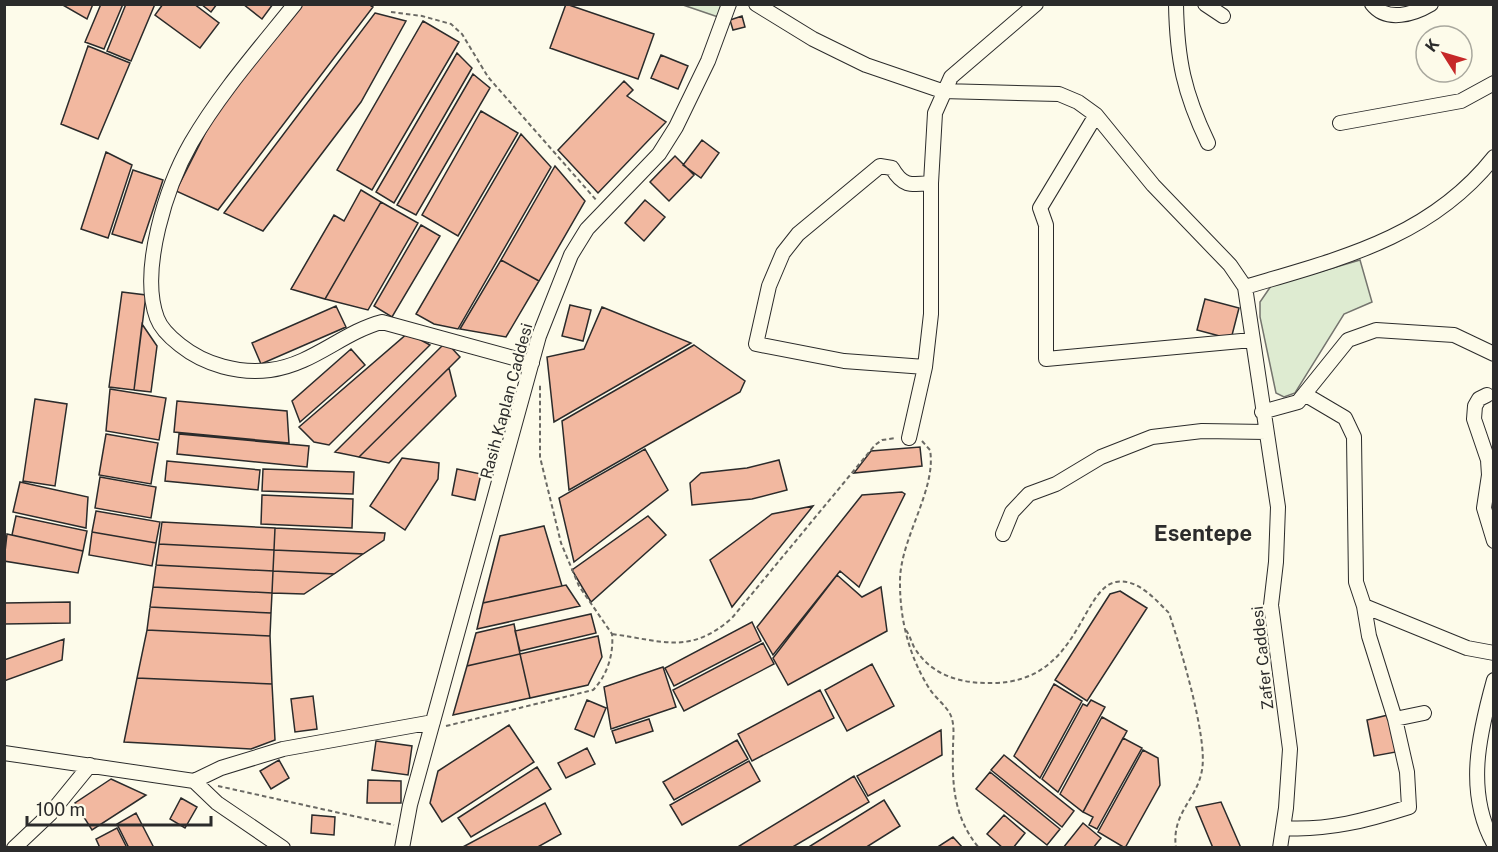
<svg xmlns="http://www.w3.org/2000/svg" width="1498" height="852" font-family="'Public Sans',sans-serif">
  <style>
    .green { fill: #deebd1; stroke: #74746e; stroke-width: 1.5 }
    .building { fill: #f2b8a0; stroke: #2b2b2b; stroke-width: 1.5 }
    .lines { fill: none; stroke-linecap: round; stroke-linejoin: round }
    .minor-casing { stroke: #2b2b2b; stroke-width: 16 }
    .path { stroke: #6a6964; stroke-width: 2; stroke-dasharray: 4.5 3; stroke-linecap: butt }
    .minor { stroke: #fdfbea; stroke-width: 14 }
    .labels { text-anchor: middle; stroke-width: 4.5; stroke-linejoin: round; paint-order: stroke }
    .street-label { font-size: 16px; fill: #2b2b2b; stroke: #fdfbea }
    .district-label { font-size: 22px; font-weight: bold; fill: #2b2b2b; stroke: #fdfbea }
  </style>
  <rect width="100%" height="100%" fill="#fdfbea"/>
  <path class="green" d="M683 5H729L724 19Z
    M1360 260 1372 302 1344 314 1295 393 1284 397 1276 393 1260 317V302L1271 286Z"/>
  <path class="building" d="M61 4H93L87 19Z
    M101 4H123L104 49 85 42Z
    M126 4H155L131 61 107 51Z
    M163 4H194L219 23 200 48 155 15Z
    M201 4H217L211 12Z
    M243 4H273L262 19Z
    M297 4H368L373 7 218 210 176 191 218 108Z
    M566 4 654 34 638 79 550 48Z
    M375 13 406 21 361 102 263 231 224 213Z
    M742 16 745 27 733 30 730 20Z
    M423 21 459 42 372 190 337 170Z
    M88 46 130 63 98 139 61 124Z
    M457 53 472 68 394 203 376 192Z
    M661 55 688 66 678 89 651 78Z
    M473 74 490 88 416 215 397 205Z
    M624 81 633 90 627 96 666 122 598 193 558 150Z
    M481 111 518 133 458 236 422 215Z
    M521 134 551 167 458 329 434 324 416 314Z
    M702 140 719 153 701 178 683 165Z
    M106 152 132 165 108 238 81 229Z
    M675 156 694 175 669 201 650 182Z
    M555 166 585 201 539 281 501 260Z
    M133 170 163 180 142 243 112 234Z
    M361 190 381 202 325 299 291 289 334 215 344 221Z
    M645 200 665 217 644 241 625 223Z
    M381 202 418 223 368 310 325 299Z
    M421 225 440 236 392 317 374 306Z
    M501 260 539 281 506 337 460 329Z
    M122 292 146 295 134 390 109 387Z
    M1205 299 1239 308 1231 339 1197 330Z
    M570 305 591 310 583 341 562 336Z
    M336 306 346 327 261 364 252 343Z
    M602 307 691 343 554 422 547 357 584 349Z
    M142 324 157 346 151 392 134 390Z
    M408 333 430 345 329 445 314 442 299 427Z
    M446 342 460 357 449 368 359 457 335 452Z
    M694 345 745 381 740 392 569 490 562 421Z
    M351 349 365 365 300 422 292 401Z
    M449 368 456 396 389 463 359 457Z
    M110 389 166 398 159 440 106 431Z
    M35 399 67 404 55 486 23 481Z
    M177 401 287 411 289 443 174 432Z
    M106 434 158 443 151 484 99 475Z
    M179 434 309 446 307 467 177 454Z
    M920 447 922 466 854 473 871 451Z
    M645 449 668 490 574 562 559 498Z
    M402 458 439 463 438 479 405 530 370 506Z
    M779 460 787 490 752 499 692 505 690 483 701 473 747 468Z
    M167 461 260 470 258 490 165 481Z
    M263 469 354 472 353 494 262 491Z
    M457 469 481 474 475 500 452 495Z
    M100 477 156 487 151 518 95 508Z
    M20 482 88 497 86 528 13 512Z
    M902 492 905 494 859 587 840 571 773 655 757 627 862 495Z
    M262 495 353 499 352 528 261 524Z
    M813 506 732 607 710 560 772 514Z
    M96 511 160 522 156 543 92 532Z
    M16 516 87 531 83 551 12 535Z
    M648 516 666 535 591 602 572 570Z
    M162 522 275 528 274 550 159 544Z
    M544 526 562 586 483 603 500 536Z
    M275 528 385 533 384 540 363 554 274 550Z
    M92 532 156 543 152 566 89 555Z
    M7 534 83 551 78 573 4 561Z
    M159 544 274 550 273 571 156 565Z
    M274 550 363 554 334 574 273 571Z
    M156 565 273 571 272 593 153 587Z
    M273 571 334 574 304 594 272 593Z
    M837 575 862 597 881 587 887 631 788 685 773 658Z
    M566 585 580 606 477 629 483 603Z
    M153 587 272 593 271 613 150 607Z
    M1120 591 1147 608 1087 701 1055 680 1110 594Z
    M70 602V623L4 624V603Z
    M150 607 271 613 270 636 147 630Z
    M591 614 596 633 520 651 515 631Z
    M752 622 761 641 674 686 665 668Z
    M514 624 520 654 467 666 476 633Z
    M147 630 270 636 272 684 137 678Z
    M598 636 602 657 588 685 530 698 520 654Z
    M64 639 62 660 4 681V660Z
    M763 643 774 664 684 711 673 690Z
    M520 654 530 698 453 715 467 666Z
    M872 664 894 706 847 731 825 690Z
    M663 667 676 707 611 729 604 687Z
    M137 678 272 684 275 740 251 749 124 742Z
    M1054 684 1082 701 1040 778 1014 756Z
    M820 690 834 718 752 761 738 734Z
    M313 696 317 729 295 732 291 699Z
    M587 700 606 708 594 737 575 729Z
    M1091 700 1105 707 1058 792 1042 779 1083 704 1087 706Z
    M1388 715 1396 752 1374 756 1367 720Z
    M1102 717 1127 731 1083 812 1060 794Z
    M649 719 653 731 616 743 612 731Z
    M509 725 534 762 442 822 430 803 438 771Z
    M941 730 942 755 868 796 857 776Z
    M1123 738 1142 748 1097 829 1089 825 1093 817 1083 812Z
    M737 740 748 759 674 800 663 782Z
    M376 741 412 746 408 775 372 770Z
    M587 748 595 764 566 778 558 763Z
    M1143 750 1158 758 1160 785 1125 848 1098 832Z
    M1004 755 1074 811 1062 827 991 770Z
    M279 760 289 778 271 789 260 771Z
    M749 761 760 781 682 825 670 805Z
    M537 767 551 789 471 837 458 818Z
    M990 772 1060 829 1047 845 976 789Z
    M854 776 869 802 791 848H736Z
    M111 779 146 795 92 830 75 803Z
    M368 780 401 781V803H367Z
    M181 798 197 807 185 828 170 819Z
    M884 800 900 826 865 848H807Z
    M1221 802 1241 848H1213L1196 807Z
    M545 803 561 834 536 848H461Z
    M136 813 154 848H129L117 824Z
    M312 815 335 817 334 835 311 833Z
    M1004 815 1025 833 1013 848H1003L987 834Z
    M1083 823 1101 838 1093 848H1063Z
    M117 828 127 848H100L96 839Z
    M953 837 963 848H936Z"/>
  <g class="lines">
    <defs>
      <path id="minor" d="M295 4C259 49 220 93 191 143 167 185 139 270 157 318 161 329 171 338 180 345 205 365 239 374 270 370 312 365 343 332 382 322L532 363
        M756 4 813 39 866 65 942 91 1059 94 1078 102 1096 115 1153 185 1230 265 1245 287 1278 507 1276 562 1271 605 1290 749 1286 808 1280 848
        M1176 4C1177 60 1184 93 1208 143
        M1205 4 1223 16
        M1372 4C1387 23 1414 14 1431 4
        M1096 115 1040 208 1046 225V359L1252 340
        M1340 123 1461 101 1494 83
        M1245 287C1339 259 1430 238 1494 157
        M925 367 844 361 756 344 769 286 783 253 798 234 880 166 892 168C903 187 911 185 931 183
        M1306 395 1345 418 1354 437 1356 582 1364 606 1369 636 1395 719 1424 713
        M1487 395 1479 399 1475 406 1474 419 1488 460 1489 475 1484 508 1494 541
        M1262 412 1298 402 1348 340 1376 330 1454 335 1494 354
        M909 438 925 367 931 314V183L935 113 951 77 1036 4
        M1003 534 1012 512 1029 494 1056 484 1101 457 1152 437 1202 431 1266 432
        M1364 606 1467 648 1494 653
        M1494 680C1479 734 1465 792 1494 844
        M4 753 194 781 217 803 283 848
        M194 781 221 768 283 749 433 722
        M1283 828C1327 831 1368 820 1409 807L1407 772 1395 719
        M14 848 50 814 90 765
        M402 848 410 805 539 336 571 255 587 229 659 154 676 127 708 61 729 4"/>
    </defs>
    <use href="#minor" class="minor-casing"/>
    <path class="path" d="M391 12 422 16 451 24 462 34 488 77 597 201
      M922 441 930 450C937 490 899 540 900 583 900 620 909 656 929 688 935 698 947 706 951 716 955 726 953 738 953 748 952 786 954 818 979 848
      M906 630C910 636 911 641 914 647 931 676 962 684 993 683 1080 682 1080 589 1116 582 1137 578 1155 599 1169 613 1180 646 1208 738 1202 770 1197 800 1171 813 1176 848
      M612 634C663 641 690 655 732 618L875 445 882 440 896 438
      M446 726 593 690C607 676 614 654 612 634L579 586 561 543 540 457V384
      M218 786 394 825"/>
    <use href="#minor" class="minor"/>
  </g>
  <g class="labels">
    <g class="street-label">
      <text transform="translate(506 401) rotate(-75)" y="6">Rasih Kaplan Caddesi</text>
      <text transform="translate(1262 658) rotate(-96)" y="6">Zafer Caddesi</text>
    </g>
    <g class="district-label">
      <text x="1203" y="541">Esentepe</text>
    </g>
  </g>
  <rect width="1498" height="852" fill="none" stroke="#2b2b2b" stroke-width="12"/>
  <g transform="translate(1444 54) rotate(307)"><circle r="28" fill="#fdfbea" stroke="#a9a89e" stroke-width="1.5"/>
  <path d="M0-4.5L10 22L0 15L-10 22Z" fill="#c62828"/>
  <text y="-9" font-size="16" font-weight="bold" text-anchor="middle" fill="#2b2b2b">K</text>
  </g>
  <path d="M27 816v9h184v-9" fill="none" stroke="#2b2b2b" stroke-width="3"/>
  <text x="36" y="816" font-size="18" fill="#2b2b2b" stroke="#fdfbea" stroke-width="4.5" paint-order="stroke">100 m</text>
</svg>
